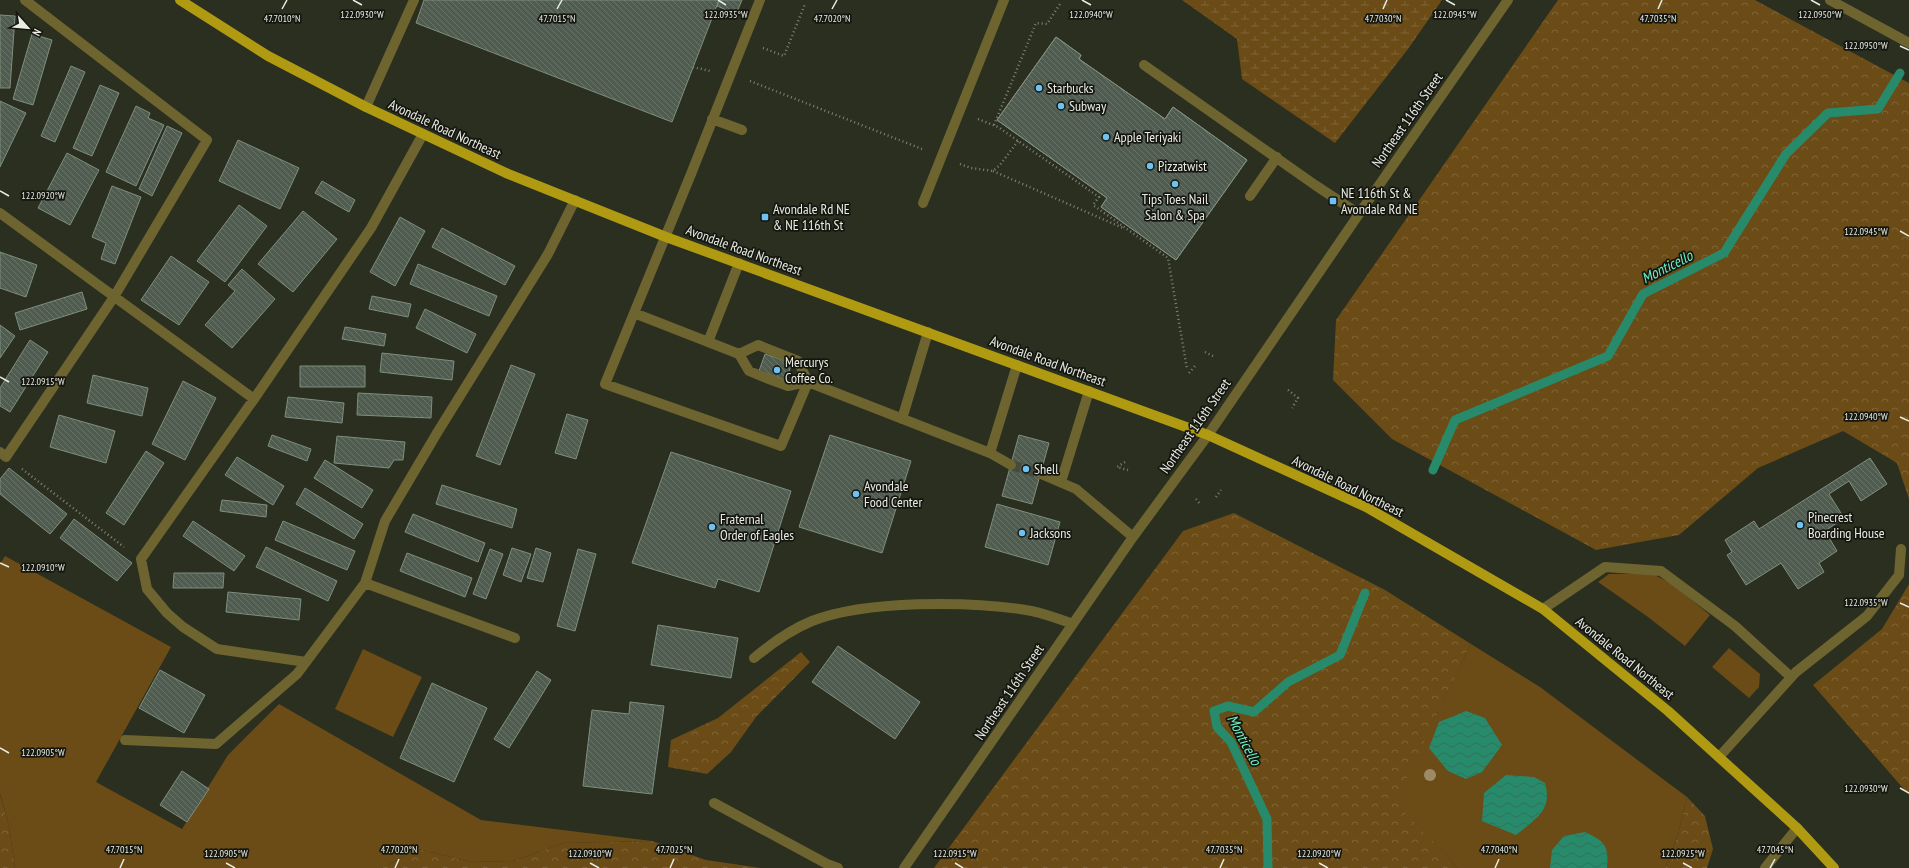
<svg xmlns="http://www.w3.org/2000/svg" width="1909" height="868" font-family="'PT Sans Narrow',sans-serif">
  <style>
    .green { fill: #6b4b16 }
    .forest { fill: url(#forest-crowns) }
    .wetland { fill: url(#wetland-marsh) }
    .water { fill: url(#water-waves) }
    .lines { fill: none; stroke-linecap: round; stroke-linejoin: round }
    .stream { stroke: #278b6b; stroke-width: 9 }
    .building { fill: url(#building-back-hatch); stroke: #7f8e7f }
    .minor-tunnel { stroke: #474b3d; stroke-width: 10; stroke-dasharray: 10 5; stroke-linecap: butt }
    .path { stroke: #808478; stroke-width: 2.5; stroke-dasharray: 1 3; stroke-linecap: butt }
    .minor { stroke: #6e6430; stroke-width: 10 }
    .major { stroke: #af9a12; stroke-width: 10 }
    .tree { fill: #9d8b67 }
    .ticks { fill: none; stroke: #e9ece3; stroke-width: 1.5 }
    .poi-dot { fill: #6ec2f3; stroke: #14160f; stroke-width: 1.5 }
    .labels { text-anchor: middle; stroke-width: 3.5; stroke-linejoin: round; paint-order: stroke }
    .poi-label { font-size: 14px; fill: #e9ece3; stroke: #14160f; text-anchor: start }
    .street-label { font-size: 14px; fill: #e9ece3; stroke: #14160f }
    .water-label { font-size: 15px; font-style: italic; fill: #6ef0c2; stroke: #14160f }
    .ticks-label { font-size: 10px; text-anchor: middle; fill: #e9ece3; stroke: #14160f; stroke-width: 3.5; stroke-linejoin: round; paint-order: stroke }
  </style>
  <defs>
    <pattern id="forest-crowns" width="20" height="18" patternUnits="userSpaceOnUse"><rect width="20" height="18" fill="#6b4b16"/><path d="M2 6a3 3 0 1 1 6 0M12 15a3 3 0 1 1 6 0" fill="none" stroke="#806538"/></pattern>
    <pattern id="wetland-marsh" width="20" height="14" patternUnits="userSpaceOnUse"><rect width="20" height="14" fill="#6b4b16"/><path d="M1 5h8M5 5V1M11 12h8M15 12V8" fill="none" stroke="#806538"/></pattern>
    <pattern id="water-waves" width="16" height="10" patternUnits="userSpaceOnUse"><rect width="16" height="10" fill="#278b6b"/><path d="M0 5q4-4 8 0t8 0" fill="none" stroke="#33705b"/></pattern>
    <pattern id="building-back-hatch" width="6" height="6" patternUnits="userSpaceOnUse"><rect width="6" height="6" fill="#4f5c4f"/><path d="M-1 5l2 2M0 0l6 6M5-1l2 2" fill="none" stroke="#687468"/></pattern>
  </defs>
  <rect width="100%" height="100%" fill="#2a2f20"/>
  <path class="green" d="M5 556 171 647 96 782 182 829 228 755 279 704 481 820 652 841 564 843 513 861 471 862 418 849 382 868H15L9 826 0 793V564Z
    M1609 574H1653L1672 584 1710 615 1685 646 1648 617 1598 582Z
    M1471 644 1540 687 1687 797 1678 835 1665 868H1458L1394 802Z
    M1729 648 1760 674 1759 687 1749 698 1712 667Z
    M363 649 422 677 393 737 335 709Z"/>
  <path class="forest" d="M1558 0H1755L1909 83V499L1897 463 1843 431 1758 468 1679 535 1596 550 1392 439 1333 380 1336 320Z
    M1234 513 1385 590 1471 644 1395 802 1458 868H934L1183 531Z
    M1909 584V795L1813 685 1882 629Z
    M801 652 810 662 756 717 731 752 707 774 668 767 671 740 718 718Z
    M0 794 9 826 15 868H0Z
    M1687 797 1705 816 1713 849 1707 868H1665L1678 835Z
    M652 841 706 860 761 868H382L418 849 471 862 513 861 564 843Z"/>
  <path class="wetland" d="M1182 0H1442L1408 49 1335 143 1242 79 1237 39Z"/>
  <path class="water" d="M1466 711 1485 718 1502 745 1482 772 1466 779 1448 771 1429 748 1439 722Z
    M1506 775 1534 777 1545 783C1553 811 1535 819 1516 835L1482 821 1484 793Z
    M1585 832C1605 841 1609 846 1607 868H1550L1552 850 1564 836Z"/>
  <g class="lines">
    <path class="stream" d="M1433 470 1455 420 1608 356 1643 294 1724 253 1786 154 1828 113 1878 109 1900 73
      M1268 868 1267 819 1231 742 1217 727 1214 711 1228 706 1254 712 1288 682 1340 655 1365 593"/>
  </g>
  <path class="building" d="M424 0H719L672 122 416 23Z
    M719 0H742L736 14 717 6Z
    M0 15 15 16 10 88H0Z
    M32 34 52 40 33 105 13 99Z
    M1056 37 1081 55 1079 59 1165 119 1173 107 1247 160 1176 260 1101 207 1107 198 997 120Z
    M1056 37 1081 55 1079 59 1165 119 1173 107 1247 160 1176 260 1101 207 1107 198 997 120Z
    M71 66 85 72 55 142 41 136Z
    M100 85 119 93 92 156 73 148Z
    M0 101 26 113 0 167Z
    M136 106 150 113 148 118 164 125 136 186 106 172Z
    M167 126 182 133 152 196 139 189Z
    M238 140 299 168 280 209 219 181Z
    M67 153 99 170 70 225 38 208Z
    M322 181 355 200 349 212 315 193Z
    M112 186 141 197 115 264 101 259 106 243 92 237Z
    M239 205 267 226 225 282 197 261Z
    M303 211 337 239 293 292 258 264Z
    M400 217 425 231 395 286 370 272Z
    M442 228 515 266 505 285 432 247Z
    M0 252 37 265 26 297 0 288Z
    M171 256 209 282 179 325 141 300Z
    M418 264 497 296 489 316 410 284Z
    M242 269 275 299 232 348 205 325 235 291 228 285Z
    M82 292 87 309 20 330 15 313Z
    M372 296 411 304 408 317 369 309Z
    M425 309 476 334 467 353 416 328Z
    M0 325 15 336 0 358Z
    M345 327 386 334 384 346 342 339Z
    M30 340 48 352 10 412 0 406V388Z
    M382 353 454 361 452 380 380 372Z
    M765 354 792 363 786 380 759 371Z
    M511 365 535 374 500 465 476 456Z
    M300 366H365V387H300Z
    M93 375 148 388 142 416 87 403Z
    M183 381 216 398 185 460 152 444Z
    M358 393 432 397 431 418 357 415Z
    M288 397 344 403 342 423 285 417Z
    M567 414 588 420 576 459 555 453Z
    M59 415 115 431 106 463 50 447Z
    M272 435 311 449 307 461 268 446Z
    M830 435 911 461 882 553 799 527Z
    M1019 435 1049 443 1032 504 1002 496Z
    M337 436 405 442 403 460H394L389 468 334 463Z
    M146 451 164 463 124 525 106 513Z
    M671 452 791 491 759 592 718 579 715 588 632 563Z
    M237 457 284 486 273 505 225 475Z
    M1870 458 1887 484 1861 501 1849 481 1829 494 1844 518 1825 531 1837 551 1819 563 1824 572 1798 589 1781 563 1746 585 1727 555 1732 552 1725 540 1754 521 1759 529Z
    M325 460 373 490 362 508 314 478Z
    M9 468 67 514 50 534 0 494V479Z
    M442 485 517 509 512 528 436 504Z
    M305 488 363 524 354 539 296 504Z
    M222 500 267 505 266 517 220 511Z
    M997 504 1060 522 1048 565 985 547Z
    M413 514 485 543 478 562 405 532Z
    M74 519 132 563 117 581 60 538Z
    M193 521 245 556 234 571 183 536Z
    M283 521 355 551 347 570 275 540Z
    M266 547 337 581 328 601 256 567Z
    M512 548 531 554 521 582 503 575Z
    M536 548 551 553 543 582 527 578Z
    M490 549 503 554 486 599 473 594Z
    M578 549 596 554 575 631 557 626Z
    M407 553 472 578 465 597 400 571Z
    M174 573H224L223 588H173Z
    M228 592 301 599 299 620 226 612Z
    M658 625 738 638 731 678 651 665Z
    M838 646 920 702 895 739 812 682Z
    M160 670 205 695 184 733 139 708Z
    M537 671 551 680 509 748 494 739Z
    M432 683 487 708 454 782 400 758Z
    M630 702 664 706 652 794 583 786 592 710 629 714Z
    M182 771 209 789 187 822 160 805Z"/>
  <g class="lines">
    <path class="minor-tunnel" d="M1011 465 1041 474"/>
    <path class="path" d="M763 48 784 56 805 4
      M693 67 710 71
      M750 81 922 149
      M978 119 998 127 1099 197 1093 205 1168 258 1187 369
      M994 125 1036 23 1047 24 1060 4
      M960 164 971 168 993 171 1000 165 1018 141
      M993 171 1123 228
      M1205 352 1213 356
      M1189 373 1195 366
      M1288 390 1298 398 1292 408
      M1125 462 1117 467 1128 470
      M22 469 124 547
      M1216 497 1221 490
      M1196 499 1200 504"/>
    <path class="minor" d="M1830 0 1909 43
      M1144 65 1315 185 1359 214
      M366 107 414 0
      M712 119 742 130
      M1250 196 1277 157
      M923 203 1004 0
      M0 213 254 399
      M634 313 739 354 749 371 766 378 788 386 808 382 990 453 1011 465
      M708 342 739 263
      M739 354 758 345 798 361 808 382 781 446 605 384 691 174 760 0
      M902 419 928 332
      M0 452 6 457 114 297 207 140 25 0
      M990 453 1017 365
      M1041 474 1076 489 1133 537
      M1061 482 1089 391
      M365 583 515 638
      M1543 609 1605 567 1661 571 1735 626 1791 677
      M754 658C772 643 790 630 812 621 866 600 969 601 1026 610 1042 612 1058 619 1073 624
      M306 662 217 649 183 627 167 613 147 589 141 559 254 399 371 228 423 134
      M125 740 216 744 297 674 365 583 385 521 437 433 548 254 575 200
      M1719 757 1796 672 1867 616 1899 575 1901 549
      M714 803 827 864 838 868
      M904 868 1133 537 1208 435 1359 214 1508 0
      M1765 868 1797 828"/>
    <path class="major" d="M180 0 268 56 366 107 506 173 666 237 1208 435 1366 507 1543 609 1668 711 1797 828 1834 868"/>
  </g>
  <circle class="tree" cx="1430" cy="775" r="6"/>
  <path class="ticks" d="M353 0 362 5M718 0 726 5M1082 0 1091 5M1446 0 1455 5M1811 0 1820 5M282 9 287 0M557 9 562 0M832 9 837 0M1383 9 1387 0M1658 9 1662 0M1900 46 1909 50M0 191 9 196M1900 231 1909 236M0 377 9 382M1900 417 1909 421M0 563 9 567M1900 603 1909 607M0 748 9 753M1900 788 1909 793M226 863 235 868M590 863 599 868M955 863 963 868M1319 863 1328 868M1683 863 1692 868M120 868 124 859M395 868 399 859M670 868 674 859M1220 868 1224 859M1495 868 1499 859M1770 868 1775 859"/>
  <g class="poi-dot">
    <circle cx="1039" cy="88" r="4"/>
    <circle cx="1061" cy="106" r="4"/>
    <circle cx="1106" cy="137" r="4"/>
    <circle cx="1150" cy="166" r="4"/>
    <circle cx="1175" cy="184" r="4"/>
    <rect x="1329" y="197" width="8" height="8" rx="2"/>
    <rect x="761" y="213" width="8" height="8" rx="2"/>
    <circle cx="777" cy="370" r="4"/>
    <circle cx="1026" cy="469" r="4"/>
    <circle cx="856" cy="494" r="4"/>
    <circle cx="1800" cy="525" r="4"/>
    <circle cx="712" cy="527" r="4"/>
    <circle cx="1022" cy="533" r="4"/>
  </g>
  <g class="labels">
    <g class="poi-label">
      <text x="1047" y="93">Starbucks</text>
      <text x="1069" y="111">Subway</text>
      <text x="1114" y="142">Apple Teriyaki</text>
      <text x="1158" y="171">Pizzatwist</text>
      <text x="1341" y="198">NE 116th St &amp;<tspan x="1341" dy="16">Avondale Rd NE</tspan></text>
      <text x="1175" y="204" text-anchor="middle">Tips Toes Nail<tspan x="1175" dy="16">Salon &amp; Spa</tspan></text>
      <text x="773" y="214">Avondale Rd NE<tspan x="773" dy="16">&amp; NE 116th St</tspan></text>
      <text x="785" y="367">Mercurys<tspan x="785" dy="16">Coffee Co.</tspan></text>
      <text x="1034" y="474">Shell</text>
      <text x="864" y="491">Avondale<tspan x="864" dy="16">Food Center</tspan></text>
      <text x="1808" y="522">Pinecrest<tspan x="1808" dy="16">Boarding House</tspan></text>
      <text x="720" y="524">Fraternal<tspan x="720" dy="16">Order of Eagles</tspan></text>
      <text x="1030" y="538">Jacksons</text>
    </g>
    <g class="street-label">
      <text transform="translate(1407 120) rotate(-55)" y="5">Northeast 116th Street</text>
      <text transform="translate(445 129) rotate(25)" y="5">Avondale Road Northeast</text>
      <text transform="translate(744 250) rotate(20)" y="5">Avondale Road Northeast</text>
      <text transform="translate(1048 361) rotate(20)" y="5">Avondale Road Northeast</text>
      <text transform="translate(1195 426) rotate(-55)" y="5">Northeast 116th Street</text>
      <text transform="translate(1348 486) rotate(26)" y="5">Avondale Road Northeast</text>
      <text transform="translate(1625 658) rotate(39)" y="5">Avondale Road Northeast</text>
      <text transform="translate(1009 692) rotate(-56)" y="5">Northeast 116th Street</text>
    </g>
    <g class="water-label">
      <text transform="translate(1667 267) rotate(-27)" y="5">Monticello</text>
      <text transform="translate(1244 740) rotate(62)" y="5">Monticello</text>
    </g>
  </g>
  <g class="ticks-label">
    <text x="1820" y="18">122.0950°W</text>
    <text x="362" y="18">122.0930°W</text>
    <text x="726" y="18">122.0935°W</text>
    <text x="1091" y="18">122.0940°W</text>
    <text x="1455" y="18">122.0945°W</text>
    <text x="282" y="22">47.7010°N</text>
    <text x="557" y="22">47.7015°N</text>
    <text x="832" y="22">47.7020°N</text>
    <text x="1383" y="22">47.7030°N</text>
    <text x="1658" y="22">47.7035°N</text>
    <text x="1866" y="49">122.0950°W</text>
    <text x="43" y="199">122.0920°W</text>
    <text x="1866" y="235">122.0945°W</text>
    <text x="43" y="385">122.0915°W</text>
    <text x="1866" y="420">122.0940°W</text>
    <text x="43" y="571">122.0910°W</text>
    <text x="1866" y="606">122.0935°W</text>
    <text x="43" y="756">122.0905°W</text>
    <text x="1866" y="792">122.0930°W</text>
    <text x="124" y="853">47.7015°N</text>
    <text x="399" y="853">47.7020°N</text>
    <text x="674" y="853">47.7025°N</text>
    <text x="1224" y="853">47.7035°N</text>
    <text x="1499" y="853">47.7040°N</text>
    <text x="1775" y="853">47.7045°N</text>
    <text x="590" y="857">122.0910°W</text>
    <text x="1319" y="857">122.0920°W</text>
    <text x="226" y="857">122.0905°W</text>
    <text x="955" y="857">122.0915°W</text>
    <text x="1683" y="857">122.0925°W</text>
  </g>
  <g transform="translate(28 28) rotate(117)" stroke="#14160f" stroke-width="3" paint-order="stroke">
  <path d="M0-3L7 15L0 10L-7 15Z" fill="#e9ece3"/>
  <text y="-6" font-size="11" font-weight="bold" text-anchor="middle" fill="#e9ece3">N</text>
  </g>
</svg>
